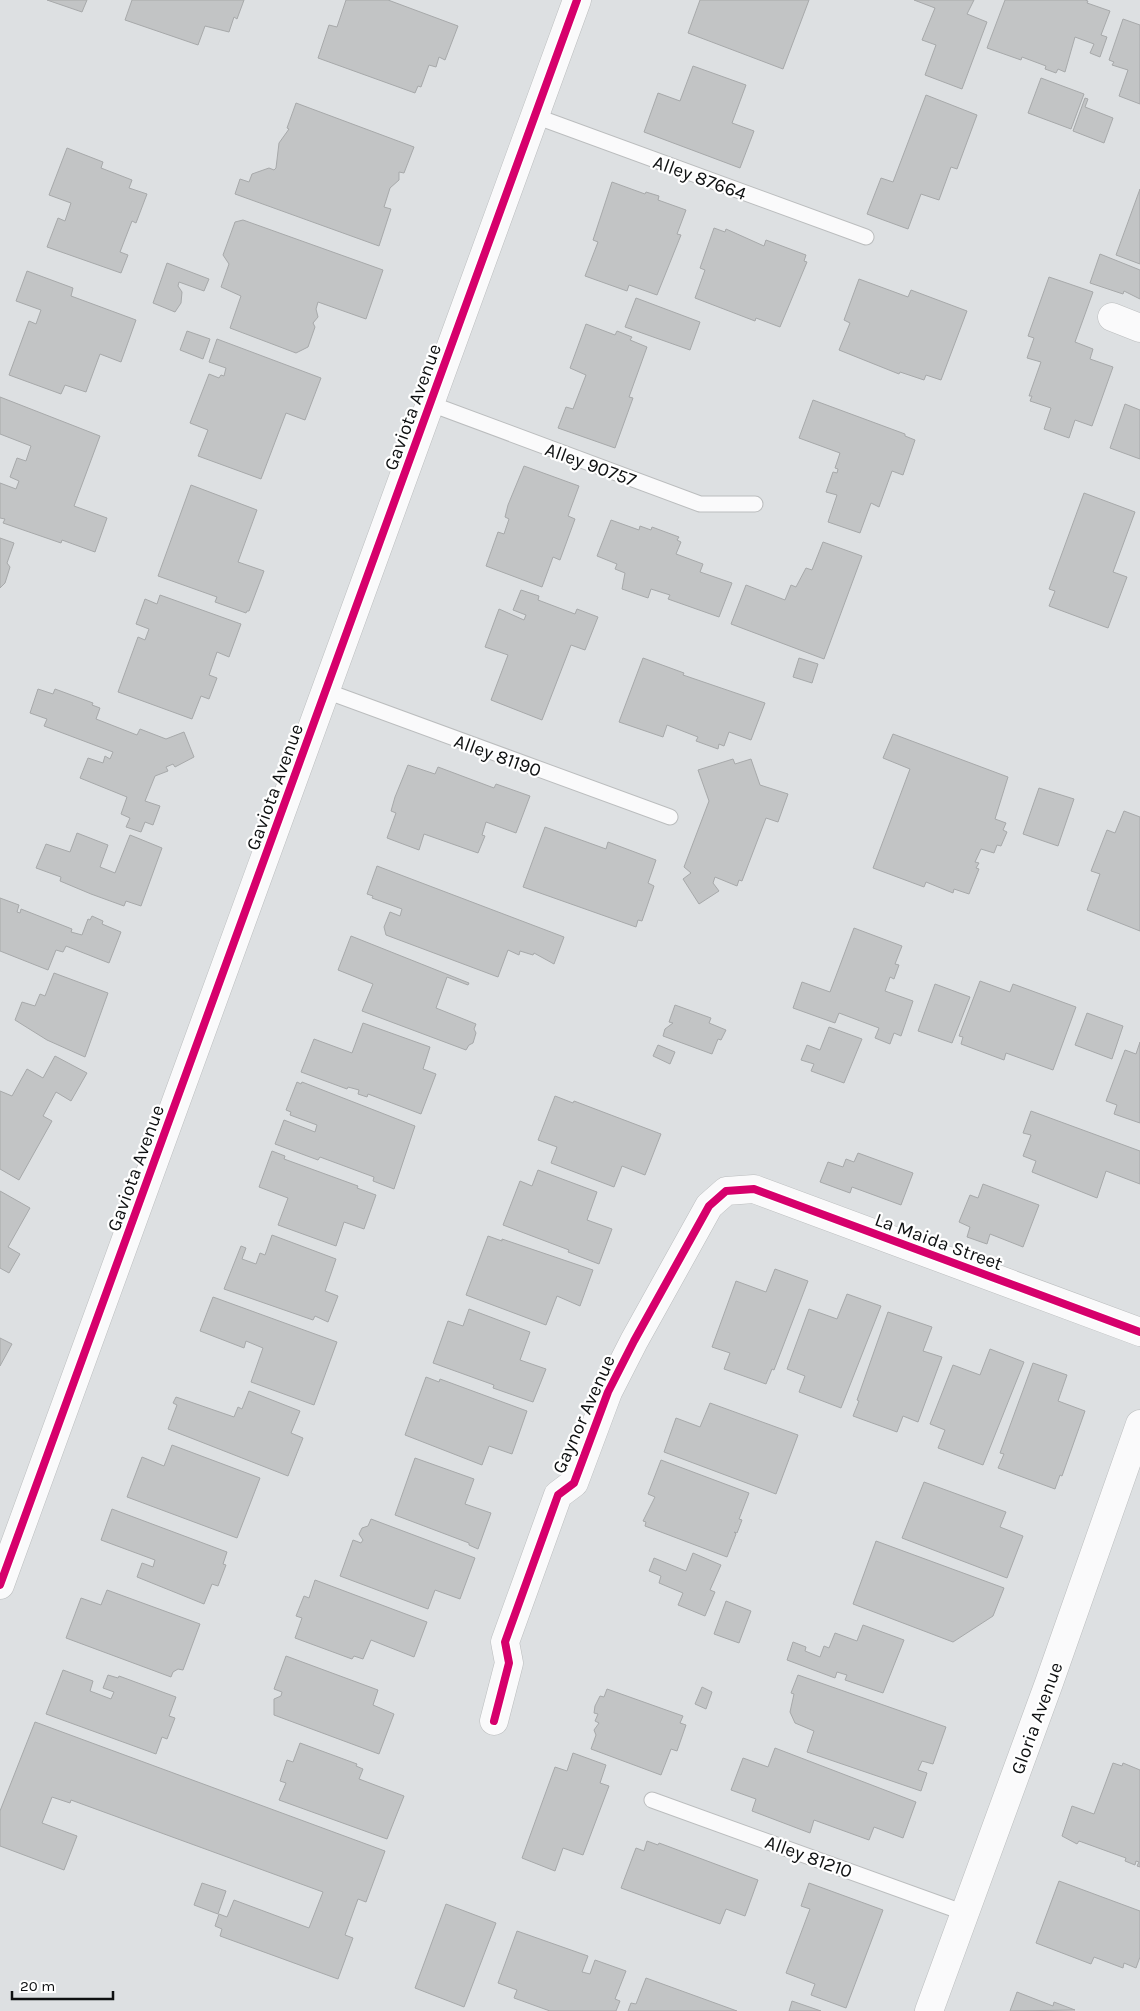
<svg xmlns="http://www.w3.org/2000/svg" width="1140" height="2011" font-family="Karla,sans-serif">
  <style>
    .building { fill: #c2c4c5; stroke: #a7a9aa }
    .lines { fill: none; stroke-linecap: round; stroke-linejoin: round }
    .lane-casing { stroke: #bbbdbe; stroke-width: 17 }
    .street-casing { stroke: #bbbdbe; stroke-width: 29 }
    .secondary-casing { stroke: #bbbdbe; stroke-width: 29 }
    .lane { stroke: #fafafb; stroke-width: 15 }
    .street { stroke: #fafafb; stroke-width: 28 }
    .secondary { stroke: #fafafb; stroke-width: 28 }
    .cycleway-casing { stroke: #fff; stroke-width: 11 }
    .cycleway { stroke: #d6006c; stroke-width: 8 }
    .labels { text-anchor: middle; stroke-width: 4.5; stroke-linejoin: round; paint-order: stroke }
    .street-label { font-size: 19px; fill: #0e1011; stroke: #fff }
  </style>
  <rect width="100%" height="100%" fill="#dde0e2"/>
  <path class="building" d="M47 0H87L82 12Z
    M132 0H244L237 19 234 17 229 32 205 26 198 45 125 20Z
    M346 0H388L458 26 445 60 439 57 436 67 429 65 421 87 418 86 415 93 318 58 329 25 337 27Z
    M700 0H809L783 69 688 33Z
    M914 0H974L967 14 987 22 962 89 925 75 936 45 922 40 935 8Z
    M1005 0H1085L1088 1 1087 3 1110 11 1101 35 1107 37 1100 57 1090 53 1094 44 1075 37 1065 72 1058 69 1056 73 1045 69 1046 66 1022 57 1021 60 987 48Z
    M1123 19 1140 25V104L1119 96 1128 70 1112 65 1114 62 1109 60Z
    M693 66 746 85 732 123 754 131 740 168 644 132 658 93 680 101Z
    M1041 78 1084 94 1071 129 1028 113Z
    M926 95 977 115 957 169 951 167 939 200 921 194 908 229 867 214 881 178 893 182Z
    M1085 98 1088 99 1085 107 1113 118 1104 143 1073 131Z
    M296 103 414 147 404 173 399 172V180L390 188 384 207 391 209 379 246 235 194 240 179 249 182 252 174 269 168 274 170 276 168 279 143 289 129 287 128Z
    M67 148 103 162 101 168 132 180 129 188 147 194 136 223 132 221 120 252 128 255 121 273 47 247 58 218 65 221 71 203 49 195Z
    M612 182 645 194 646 192 659 196 658 200 686 210 677 234 681 235 657 295 629 285 627 291 585 276 598 242 593 240Z
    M1140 189V264L1116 255Z
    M243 220 383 270 366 319 318 302 316 309 318 317 313 323 315 327 308 347 296 353 230 328 241 296 221 287 229 264 223 255 235 222Z
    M714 228 725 232 726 229 764 246 766 240 806 255 804 261 807 262 780 327 756 318 755 321 695 298 705 270 700 268Z
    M1100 254 1140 270V299L1124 291 1123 294 1090 283Z
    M167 263 209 279 204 291 179 282 178 286 182 292 181 303 175 312 153 303Z
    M27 271 73 288 71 296 136 320 121 362 100 354 86 392 65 385 61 394 9 375 29 321 36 324 41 310 16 301Z
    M1049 277 1093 292 1075 342 1093 349 1090 359 1113 367 1092 426 1075 420 1069 438 1044 429 1051 408 1030 401 1032 396H1029L1041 362 1027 358 1034 338 1028 336Z
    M859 279 908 297 911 290 967 311 941 380 926 375 924 380 900 372 899 374 839 350 850 323 844 320Z
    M636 298 700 322 690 350 625 327Z
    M586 324 615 335 617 331 632 337 630 340 647 347 629 397 633 398 615 448 558 428 566 407 573 409 586 375 570 368Z
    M187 331 210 339 203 359 180 350Z
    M217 339 321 378 305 420 286 413 261 479 198 456 208 430 190 423 209 374 219 378 221 375 224 376 226 368 209 362Z
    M0 397 100 436 74 506 107 518 95 552 62 540 61 543 3 523 5 519 0 518V483L16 489 19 481 10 477 17 458 26 461 31 446 0 434Z
    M813 400 905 434V436L915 440 903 475 892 471 879 507 871 503 860 533 828 522 837 495 826 492 833 472 837 473 838 469 835 468 840 453 799 438Z
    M1125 404 1140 410V459L1110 448Z
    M524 466 579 486 568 516 575 519 560 560 553 557 542 587 486 566 498 532 504 534 509 519 505 517 508 505Z
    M191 485 257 510 238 562 264 571 249 611H247L246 613 215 602 217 597 158 576Z
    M1084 493 1135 512 1113 572 1127 577 1108 628 1049 606 1055 591 1049 589Z
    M611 520 639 530 640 526 651 530 652 527 679 537 677 540 681 542 676 554 703 564 700 572 732 583 719 617 668 599 670 595 651 589 648 598 622 589 625 573 615 569 617 564 597 556Z
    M0 538 14 543 7 563 10 567 5 583 0 588Z
    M823 542 862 556 824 659 731 624 746 585 785 600 791 585 796 587 806 568 812 570Z
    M521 590 539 596 538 600 575 614 577 609 598 617 585 650 571 645 542 720 491 700 508 655 485 647 499 609 524 620 526 615 513 610Z
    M160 595 241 624 229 657 217 652 209 675 217 678 209 699 201 696 192 719 118 692 138 637 145 640 149 629 136 624 145 599 157 604Z
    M643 658 684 673 683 675 765 703 751 740 729 732 724 746 719 744 718 749 696 741 698 737 667 725 663 737 619 722Z
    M799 658 818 664 812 683 793 677Z
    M38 689 53 694 55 689 93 703 92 705 100 708 96 719 137 735 140 729 166 739 184 732 194 757 175 767 173 764 166 767 168 771 155 776 145 801 160 806 153 825 145 822 141 832 126 827 130 818 121 814 127 797 80 778 88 758 103 763 105 756 110 759 113 752 44 726 47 719 30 713Z
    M893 734 1008 777 995 819 1006 823 1003 830 1007 832 1001 846 997 845 994 853 981 849 975 862 979 863 976 868 979 869 969 894 954 889 953 893 926 882 924 887 873 868 910 769 883 758Z
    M733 759 735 764 751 759 760 785 788 794 778 822 766 818 742 881 739 880 737 886 715 877 713 883 719 891 699 904 683 879 691 873 684 867 709 801 698 770Z
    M408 765 435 774 438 767 494 788 496 784 530 796 516 833 486 822 482 835 485 836 478 853 424 834 419 850 387 838 396 813 391 811 395 797Z
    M1039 788 1074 799 1058 846 1023 834Z
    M1124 811 1140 817V931L1087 910 1100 874 1091 871 1107 830 1115 833Z
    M545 827 606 849 608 842 656 860 648 883 654 886 642 921 638 920 636 927 523 887Z
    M77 833 108 845 100 867 115 873 130 835 162 848 141 906 126 901 124 906 91 894 60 881 61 877 36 868 46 844 70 852Z
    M377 866 564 937 554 964 534 953 533 955 520 951 519 955 508 950 498 977 386 935 384 927 390 912 400 916 402 909 372 898 373 896 367 894Z
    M0 898 19 905 17 912 20 913 21 909 72 929 71 932 82 935 88 919 90 920 92 916 103 921 102 924 121 932 109 963 66 946 63 952 56 950 48 970 0 951Z
    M854 928 902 946 895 964 899 965 894 979 890 977 885 991 913 1001 901 1036 894 1033 890 1044 875 1038 879 1028 839 1013 835 1023 793 1008 802 982 830 992Z
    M351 936 469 983 468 985 447 977 436 1008 476 1024 474 1029 476 1033 473 1043 469 1045 466 1050 362 1011 373 984 338 970Z
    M54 973 108 993 85 1057 47 1040 15 1020 22 1002 35 1006 40 994 45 996Z
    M980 981 1010 992 1013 984 1076 1007 1053 1070 1006 1053 1004 1060 961 1044 963 1037 959 1036Z
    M935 984 970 997 952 1043 918 1031Z
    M675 1005 711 1018 709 1023 726 1030 721 1040 718 1039 712 1054 663 1036 665 1029 673 1023 669 1022Z
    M1087 1013 1123 1026 1112 1059 1075 1045Z
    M363 1023 430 1047 423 1069 436 1074 421 1114 368 1094 367 1097 358 1094 359 1090 348 1087 347 1089 301 1072 314 1039 352 1053Z
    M829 1027 862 1039 844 1083 811 1071 814 1064 801 1060 807 1045 820 1050Z
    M1140 1042V1123L1114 1114 1117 1105 1106 1101 1125 1050 1136 1054Z
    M658 1045 675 1052 670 1064 653 1056Z
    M55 1056 87 1073 71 1101 56 1092 43 1116 52 1121 19 1180 0 1169V1091L12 1096 27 1069 43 1078Z
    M297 1082 301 1084 302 1082 415 1126 394 1189 373 1181 374 1177 320 1157 318 1160 275 1144 284 1120 315 1132 317 1125 290 1115 291 1112 286 1110Z
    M555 1096 573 1103 574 1101 661 1134 645 1175 622 1166 614 1187 551 1163 557 1147 538 1140Z
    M1031 1111 1140 1151V1184L1106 1171 1097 1198 1032 1172 1036 1161 1023 1156 1031 1135 1023 1133Z
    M272 1151 285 1156 284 1159 358 1186 357 1188 376 1195 364 1229 344 1222 336 1246 278 1225 288 1198 259 1187Z
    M858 1153 913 1173 901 1205 852 1187 850 1193 820 1182 828 1162 843 1167 846 1159 854 1162Z
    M538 1170 597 1192 587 1220 612 1229 599 1264 568 1252 569 1250 503 1225 520 1181 532 1186Z
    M983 1184 1039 1205 1023 1247 990 1234 987 1244 967 1237 970 1227 959 1222 970 1195 978 1198Z
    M0 1191 30 1208 8 1247 20 1254 9 1273 0 1268Z
    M272 1235 336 1259 325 1291 338 1296 328 1322 315 1316 313 1320 224 1289 241 1246 246 1248 242 1259 256 1264 260 1253 265 1255Z
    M488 1236 502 1241V1239L593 1270 580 1306 557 1296 546 1325 466 1295Z
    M775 1269 808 1281 774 1370 772 1369 766 1384 724 1369 730 1353 712 1347 736 1281 766 1292Z
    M847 1294 881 1306 841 1408 799 1392 805 1376 787 1369 809 1309 837 1319Z
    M213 1297 337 1342 314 1405 251 1382 263 1348 246 1341 244 1348 200 1331Z
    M469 1309 530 1332 520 1360 546 1369 533 1402 493 1388 494 1385 433 1363 448 1321 463 1326Z
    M888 1312 932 1327 923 1351 942 1357 918 1422 903 1416 897 1432 853 1416 859 1401 857 1400Z
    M0 1338 12 1344 0 1366Z
    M990 1349 1024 1362 983 1465 938 1448 945 1430 930 1424 953 1365 980 1375Z
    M1033 1363 1067 1375 1058 1401 1085 1411 1062 1476 1060 1475 1055 1489 998 1468 1004 1454 1000 1453Z
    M426 1377 439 1382 440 1379 527 1411 512 1454 489 1446 482 1465 405 1435Z
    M249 1391 300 1411 291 1433 303 1438 288 1476 168 1429 177 1405 173 1403 176 1397 234 1417 238 1407 242 1409Z
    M710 1403 798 1435 776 1494 664 1452 676 1418 700 1427Z
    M172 1445 260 1478 237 1538 127 1497 142 1457 164 1466Z
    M415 1458 474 1479 465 1504 491 1513 478 1549 469 1545V1543L395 1515Z
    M661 1460 749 1493 739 1519 742 1520 737 1533 734 1532 736 1534 727 1557 645 1526 646 1522 643 1521 655 1497 648 1494Z
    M924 1482 1006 1512 1000 1527 1023 1536 1007 1578 902 1538Z
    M112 1509 227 1552 223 1564 226 1565 218 1586 212 1584 204 1604 137 1577 142 1563 153 1567 155 1560 101 1540Z
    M371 1519 475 1558 460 1599 435 1590 428 1609 340 1576 353 1540 361 1543 363 1540 359 1534 362 1528 368 1526Z
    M876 1541 1004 1588 993 1616 953 1642 853 1604Z
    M693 1553 721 1565 710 1590 715 1592 705 1616 678 1605 683 1593 659 1583 661 1576 649 1571 654 1558 686 1571Z
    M315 1580 427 1622 414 1657 371 1640 363 1659 354 1656 352 1659 295 1638 302 1618 296 1616 304 1596 309 1598Z
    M107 1590 200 1624 183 1670 178 1669 173 1672 171 1677 66 1638 81 1598 101 1605Z
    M726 1601 751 1611 739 1643 714 1634Z
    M863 1625 904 1640 883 1693 845 1680 847 1675 837 1672 835 1678 787 1660 793 1642 806 1647 805 1651 820 1657 824 1646 829 1648 835 1633 857 1641Z
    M286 1656 378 1690 373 1705 394 1714 379 1754 274 1715V1699L281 1696 282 1692 274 1689Z
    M63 1670 93 1681 90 1691 111 1699 114 1692 103 1688 108 1675 118 1678 119 1676 176 1697 169 1716 175 1718 167 1739 162 1737 156 1754 46 1714Z
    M798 1675 946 1727 933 1764 922 1761 918 1770 927 1773 921 1791 807 1752 814 1731 795 1723 790 1712 794 1694 791 1693Z
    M702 1687 712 1692 706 1709 695 1704Z
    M607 1689 683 1716 680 1723 686 1725 677 1751 671 1749 661 1775 591 1749 596 1735 594 1730 599 1723 595 1721 598 1714 594 1713 595 1706 600 1696 604 1697Z
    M35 1722 385 1851 366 1902 358 1899 345 1935 353 1938 338 1979 220 1936 222 1929 215 1926 219 1914 227 1917 234 1900 309 1928 323 1892 71 1800 70 1803 52 1797 42 1823 77 1836 64 1870 0 1846V1811Z
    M300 1743 357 1764 356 1766 363 1769 359 1779 404 1796 387 1839 279 1800 286 1783 280 1781 287 1760 293 1762Z
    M775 1748 916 1802 903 1838 874 1827 869 1840 814 1820 810 1833 752 1811 756 1799 731 1790 743 1758 768 1767Z
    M573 1753 606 1765 600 1783 609 1786 583 1855 563 1848 555 1871 522 1858 555 1767 567 1771Z
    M1113 1763 1122 1766 1123 1763 1140 1770V1867L1137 1866 1139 1862 1136 1861 1135 1865 1125 1861 1126 1858 1079 1841 1077 1844 1062 1836 1072 1806 1094 1814Z
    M647 1841 658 1845 659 1843 758 1880 745 1916 726 1909 720 1924 621 1888 636 1848 644 1851Z
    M1059 1881 1140 1911V1957L1136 1968 1124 1963 1123 1968 1094 1957 1091 1964 1036 1943Z
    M202 1883 226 1891 218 1914 194 1905Z
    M809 1883 883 1910 846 2008 811 1995 815 1984 786 1973 810 1909 801 1906Z
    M446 1904 496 1923 464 2007 415 1988Z
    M517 1931 588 1956 582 1972 590 1974 595 1960 626 1971 615 1999 620 2001 616 2011H550L514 1998 517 1990 498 1983Z
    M646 1978 737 2011H628L631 2003 636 2004Z
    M1017 1992 1053 2006 1054 2002 1075 2010 1010 2011Z
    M792 2001 821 2011H789Z"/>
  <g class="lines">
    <defs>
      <path id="lane" d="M535 116 866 237
        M431 404 700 504H755
        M326 691 670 817
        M652 1800 965 1913"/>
      <path id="street" d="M1112 317 1140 328
        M0 1585 577 0
        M494 1721 509 1663 505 1642 558 1495 574 1483 608 1392 634 1341 709 1206 726 1191 754 1189 1140 1332"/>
      <path id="secondary" d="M929 2011 1049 1683 1140 1424"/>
    </defs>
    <use href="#lane" class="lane-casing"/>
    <use href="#street" class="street-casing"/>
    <use href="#secondary" class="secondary-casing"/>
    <use href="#lane" class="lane"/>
    <use href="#street" class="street"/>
    <use href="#secondary" class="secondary"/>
    <defs>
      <path id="cycleway" d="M0 1585 577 0
        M494 1721 509 1663 505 1642 558 1495 574 1483 608 1392 634 1341 709 1206 726 1191 754 1189 1140 1332"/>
    </defs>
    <use href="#cycleway" class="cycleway-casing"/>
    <use href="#cycleway" class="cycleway"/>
  </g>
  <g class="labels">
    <g class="street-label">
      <text transform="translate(700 177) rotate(20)" y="7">Alley 87664</text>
      <text transform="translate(412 407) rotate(-70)" y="7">Gaviota Avenue</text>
      <text transform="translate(591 464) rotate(20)" y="7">Alley 90757</text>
      <text transform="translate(498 755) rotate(20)" y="7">Alley 81190</text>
      <text transform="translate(274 787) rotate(-70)" y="7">Gaviota Avenue</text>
      <text transform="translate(135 1168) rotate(-70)" y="7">Gaviota Avenue</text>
      <text transform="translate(939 1241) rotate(20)" y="7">La Maida Street</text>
      <text transform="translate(583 1414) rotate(-66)" y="7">Gaynor Avenue</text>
      <text transform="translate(1036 1718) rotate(-70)" y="7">Gloria Avenue</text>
      <text transform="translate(809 1856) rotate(20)" y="7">Alley 81210</text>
    </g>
  </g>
  <path d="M12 1991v8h101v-8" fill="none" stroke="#0e1011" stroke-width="2.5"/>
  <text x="20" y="1991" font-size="15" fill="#0e1011" stroke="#ffffff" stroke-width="4" paint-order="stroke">20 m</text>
</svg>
